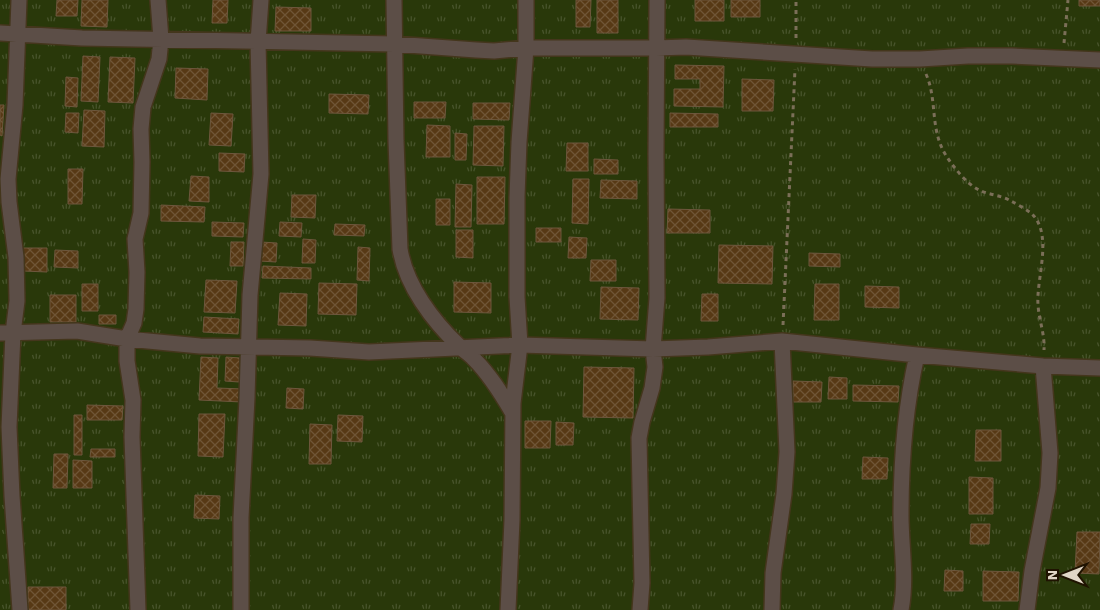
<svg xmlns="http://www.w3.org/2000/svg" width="1100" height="610" font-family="'Work Sans',sans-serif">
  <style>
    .grass { fill: url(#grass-tufts) }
    .building { fill: url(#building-cross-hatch); stroke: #6e573d }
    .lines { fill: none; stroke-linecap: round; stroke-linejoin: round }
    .street-casing { stroke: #44361c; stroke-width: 18 }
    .path { stroke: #7b6f58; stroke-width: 3; stroke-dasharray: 4 4; stroke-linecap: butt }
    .street { stroke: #5c4e47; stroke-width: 15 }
  </style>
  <defs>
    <pattern id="grass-tufts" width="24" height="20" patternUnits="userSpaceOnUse" patternTransform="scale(1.25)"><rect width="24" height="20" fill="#29380a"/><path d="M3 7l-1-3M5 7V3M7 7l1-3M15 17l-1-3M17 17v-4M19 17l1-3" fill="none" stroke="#48542c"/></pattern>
    <pattern id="building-cross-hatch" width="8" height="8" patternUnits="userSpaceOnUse" patternTransform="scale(1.25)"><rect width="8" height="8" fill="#573915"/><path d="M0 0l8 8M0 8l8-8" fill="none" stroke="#6f5536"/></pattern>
  </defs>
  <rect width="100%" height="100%" fill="#2b1c00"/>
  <path class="grass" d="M0 0H1100V610H0Z"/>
  <path class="building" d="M57 0H78L77 16H56Z
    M82 0H108L107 27 81 26Z
    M213 0H228L227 23H212Z
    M576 0H591L590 27H576Z
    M597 0H618V33H597Z
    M695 0H724V21H695Z
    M731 0H760V17H731Z
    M1079 0H1100V6H1079Z
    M276 7 311 8V31H275Z
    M83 56 100 57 98 102 81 101Z
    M110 57 135 58 133 103 108 102Z
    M675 65 724 66 723 107 674 106V89H700V79H675Z
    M176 68 208 69 207 100 175 98Z
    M66 77 78 78 77 107 65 106Z
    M742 79 774 80 773 111H742Z
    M329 94 369 95 368 114 329 113Z
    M414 102H446L445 118H414Z
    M473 103H510L509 120 473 119Z
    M0 105H4L2 136 0 135Z
    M84 110 105 111 104 147 82 146Z
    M66 113H79L78 133 65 132Z
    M211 113 233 114 231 146 209 145Z
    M670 113 718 114V127H670Z
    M427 125 450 126V157H426Z
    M474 126H504L503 166 473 165Z
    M455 133 467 134 466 160H455Z
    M567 143H588V171H566Z
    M219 153 245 154 244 172 219 171Z
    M594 159 618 160V174H594Z
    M68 169H83L82 204H68Z
    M191 176 209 177V202L189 201Z
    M477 177H505L504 224H477Z
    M573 179H589L588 224 572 223Z
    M601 180 637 181V199L600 198Z
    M456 184 472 185 471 227H455Z
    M292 195H316L315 218 291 217Z
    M436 199H450V225H436Z
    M161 205 205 207 204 222 161 221Z
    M668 209 710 210V233H667Z
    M212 222 244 223 243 237 212 236Z
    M280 222 302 223 301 237 279 236Z
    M335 224 365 225 364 236 334 235Z
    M536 228H561V242H536Z
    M456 230H473V258L456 257Z
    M569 237 587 238 586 258H568Z
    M303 239 316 240 315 263H302Z
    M231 242H244L243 266H230Z
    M261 242 277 243 276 262 260 261Z
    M719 245 773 246 772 284 718 283Z
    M358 247 370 248 369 281 357 280Z
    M23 248H47V272L23 271Z
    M55 250 78 251V268L54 267Z
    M809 253 840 254V267L809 266Z
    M591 260H616V281H590Z
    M263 266 311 268V279L262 278Z
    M206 280 237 281 235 313 204 312Z
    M454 282 491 283V313L454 312Z
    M319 283 357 284 356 315 318 314Z
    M82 284H98V311H82Z
    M815 284H839V320H814Z
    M865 286 899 287V308L865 307Z
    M601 287 639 288 638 320 600 319Z
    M280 293 307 294 306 326 278 325Z
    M702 294H718V321H701Z
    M50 295H76V322H50Z
    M99 315H116V324H99Z
    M204 317 239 319 238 334 203 332Z
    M201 357 218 358 217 388 243 389 242 402 199 400Z
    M226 357 240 358 239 382 225 381Z
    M584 367 634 368 633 418 583 417Z
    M829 377 847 378V399H828Z
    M793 381 822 382 821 402H793Z
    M853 385 899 386 898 402 853 401Z
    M287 388 304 389 303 409 286 408Z
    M87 405 123 406 122 420H87Z
    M199 414H225L223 457 198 456Z
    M74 415H82V455H74Z
    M338 415 363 416 362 442 337 441Z
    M525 421H551L550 448H525Z
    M556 422 574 423 573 445H556Z
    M310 424 332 425 331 464H309Z
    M976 430H1001V461H975Z
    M91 449H115V457H90Z
    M54 454H68L67 488H53Z
    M863 457 888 458 887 479H862Z
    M73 460 92 461V488H73Z
    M969 477 993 478V514H969Z
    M195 495 220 496 219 519 194 518Z
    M971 524H990L989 544H970Z
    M1077 532H1100L1099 574 1075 573Z
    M945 570 963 571V591H944Z
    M983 571 1019 572 1018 601H983Z
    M28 587H66V610H28Z"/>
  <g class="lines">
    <defs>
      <path id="street" d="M19 0 15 105 8 179 9 202 16 257 17 301 13 333 9 427 12 496 20 610
        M394 0 396 141 400 249C406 286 433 321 459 346 464 351 470 354 474 359 490 375 501 393 512 412
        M0 33 82 38 394 44 476 50 494 51 526 48H656L686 47 872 59H920L968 56H1012L1100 60
        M0 333 77 331 127 339 200 346 310 348 369 352 520 345 653 349 708 347 782 341 917 355 1043 366 1100 368
        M138 610 132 437 133 400 127 361V339L134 323 136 309 137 272 135 239 141 213 142 162 141 129 143 107 159 59 161 39 158 0
        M241 610V518L247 398 250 295 261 174 258 42 261 0
        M508 610 512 520 513 403 520 345 517 297V197L519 142 526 48V0
        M640 610 642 583 639 438 642 422 652 388 655 367 653 349 657 298 656 154 657 0
        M772 610 773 573 784 494 787 452 782 341
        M901 610C907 579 901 546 901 515 901 462 905 407 917 355
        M1027 610 1032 571 1048 488 1050 453 1043 366"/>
    </defs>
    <use href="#street" class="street-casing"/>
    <path class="path" d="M796 38V0
      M1064 43 1068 0
      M926 74C938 101 929 130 947 157 955 169 967 184 979 190 989 195 1001 195 1011 201 1017 204 1025 209 1031 213 1054 234 1036 278 1038 305 1039 320 1045 335 1044 350
      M783 325 795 69"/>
    <use href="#street" class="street"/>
  </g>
  <g transform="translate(1065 575) rotate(270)" stroke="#1f1301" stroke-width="4" paint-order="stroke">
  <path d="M0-4L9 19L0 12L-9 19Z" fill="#e0d6c6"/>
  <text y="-8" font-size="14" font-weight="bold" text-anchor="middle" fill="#e0d6c6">N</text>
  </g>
</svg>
